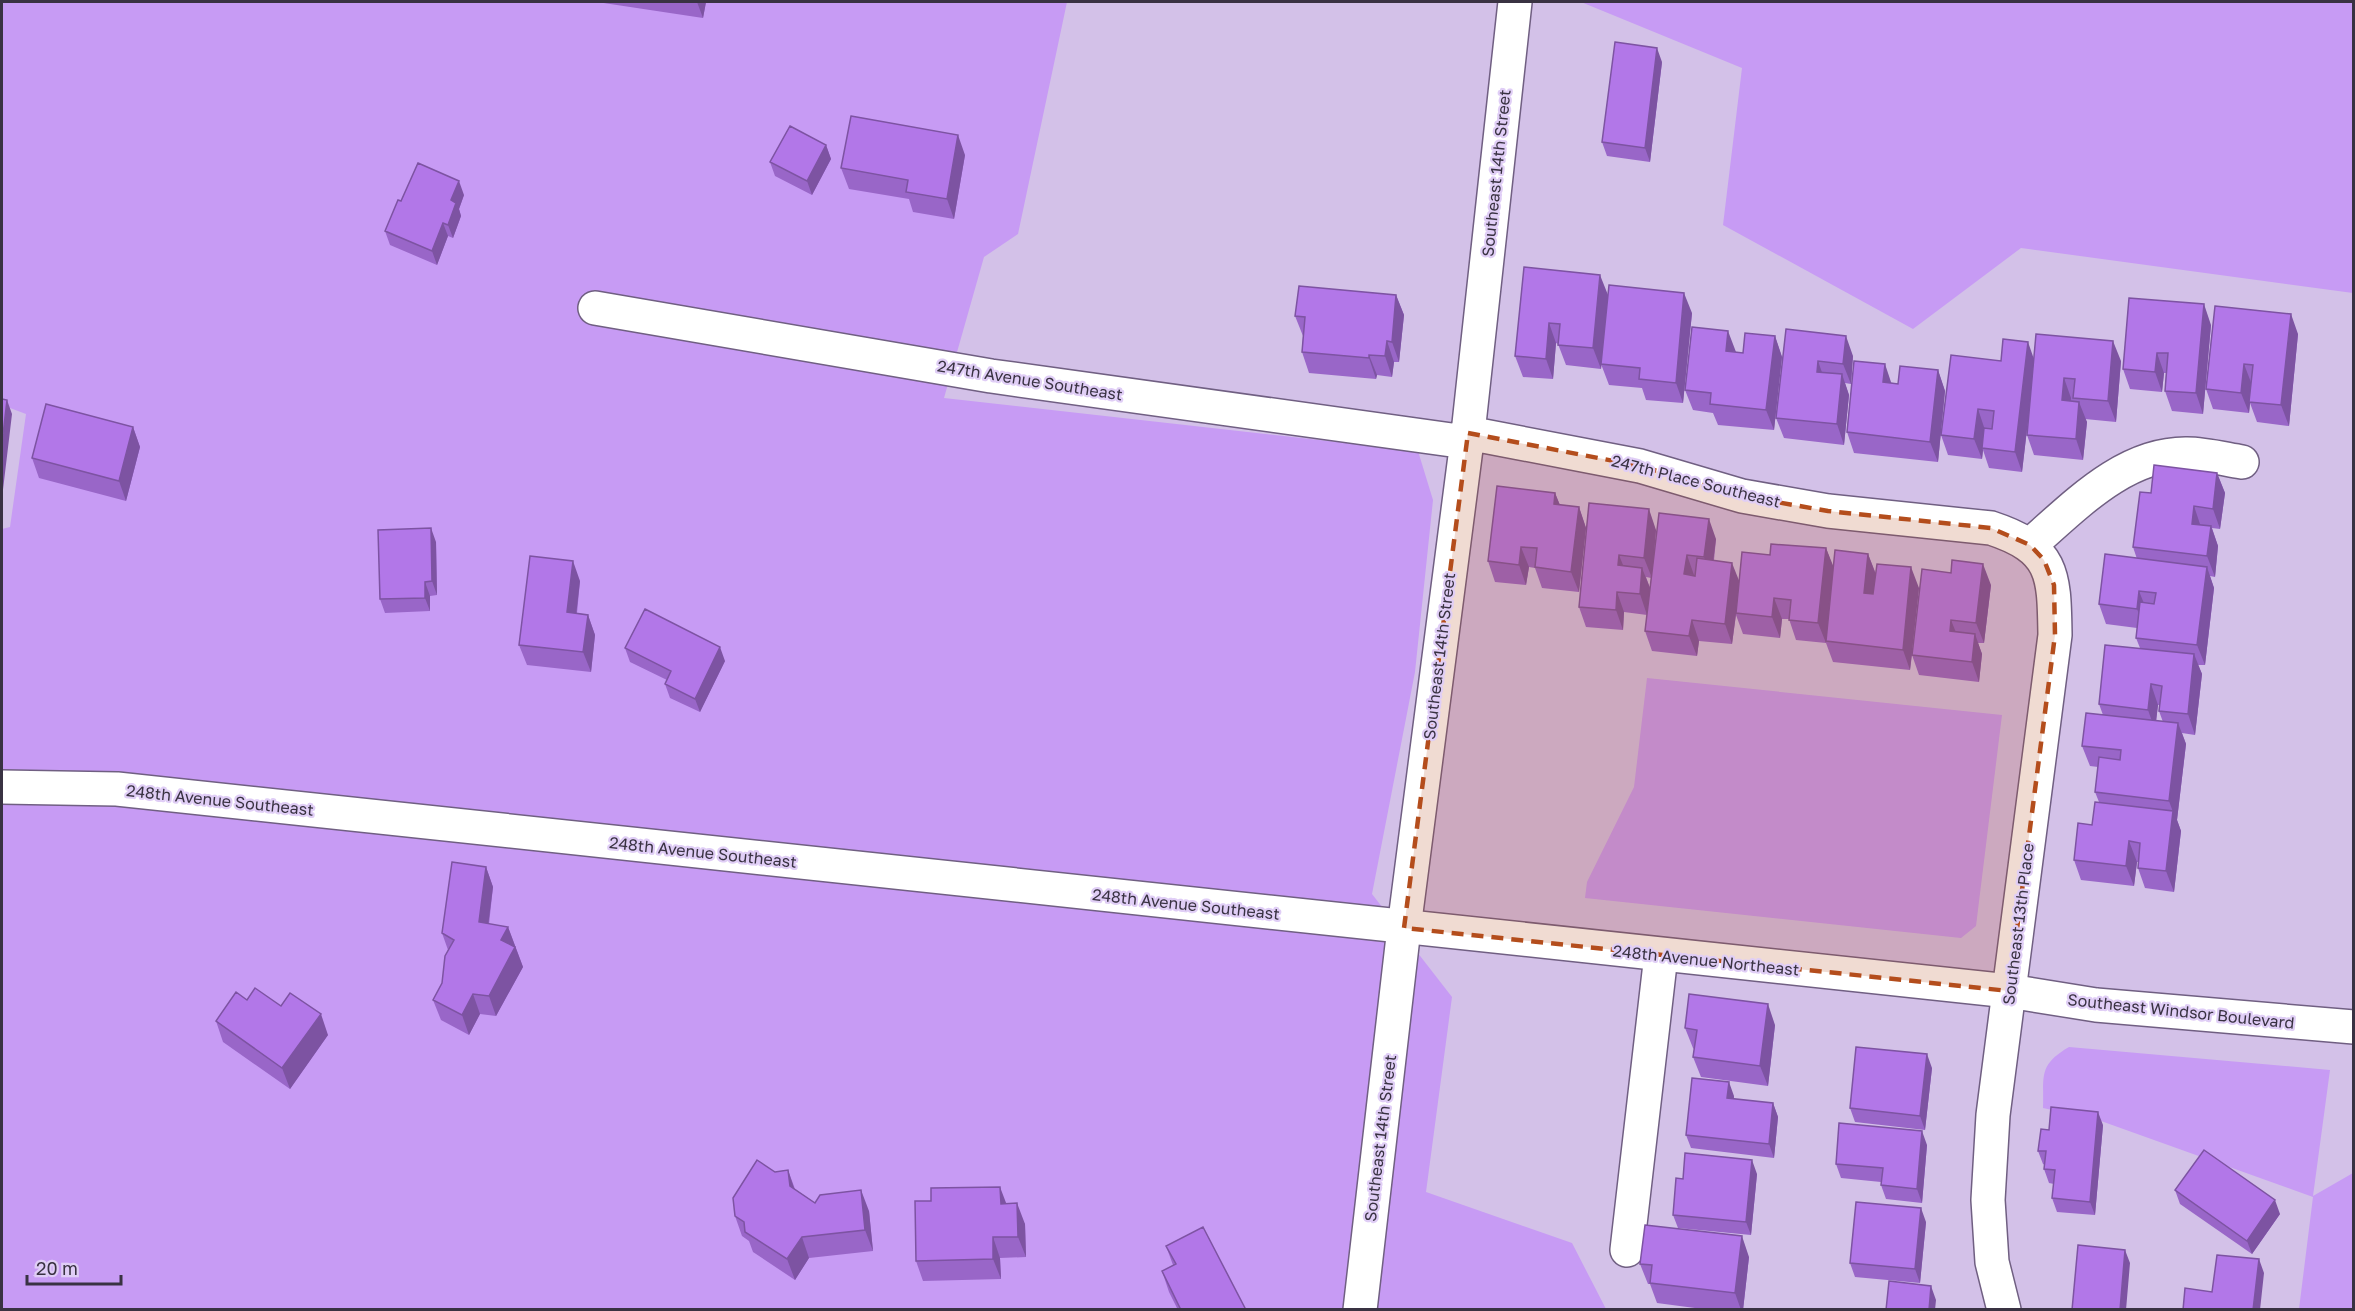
<svg xmlns="http://www.w3.org/2000/svg" width="2355" height="1311" font-family="'Golos Text',sans-serif">
  <style>
    .green { fill: #c79bf4 }
    .lines { fill: none; stroke-linecap: round; stroke-linejoin: round }
    .minor-casing { stroke: #705f82; stroke-width: 36 }
    .tertiary-casing { stroke: #705f82; stroke-width: 36 }
    .minor { stroke: #fff; stroke-width: 33 }
    .tertiary { stroke: #fff; stroke-width: 33 }
    .wall { fill: #9966c8; fill-rule: evenodd }
    .shaded-wall { fill: #7d53a2 }
    .building { fill: #b277e8; stroke: #7d53a2; stroke-width: 1.5 }
    .marked { fill: #b44d1c; fill-opacity: 0.2; stroke: #b44d1c; stroke-width: 4.5; stroke-dasharray: 12 8; stroke-linejoin: round }
    .labels { text-anchor: middle; stroke-width: 4.5; stroke-linejoin: round; paint-order: stroke }
    .street-label { font-size: 16px; fill: #393242; stroke: #e0cef6 }
  </style>
  <rect width="100%" height="100%" fill="#d3c1e8"/>
  <path class="green" d="M2 2H1067L1018 234 984 257 944 398 1418 451 1433 500 1415 672 1372 894 1452 997 1426 1192 1572 1243 1606 1309H2V529L10 527 26 414 2 405Z
    M1581 2H2353V293L2021 248 1913 329 1723 225 1742 68Z
    M1647 678 2002 715 1976 926 1961 938 1585 898 1587 882 1634 787Z
    M2069 1047 2330 1070 2313 1196 2353 1173V1309H2299L2313 1197 2101 1121 2043 1108C2044 1076 2038 1065 2069 1047Z"/>
  <g class="lines">
    <defs>
      <path id="minor" d="M595 308 991 376 1466 442
        M1468 433 1640 466 1742 496 1828 511 1991 528C2055 549 2054 575 2055 635L1993 1115 1988 1200 1992 1262 2004 1310
        M2030 545C2074 507 2124 453 2187 454 2205 454 2224 459 2242 462
        M1627 1250 1661 955
        M1360 1310 1404 928 1468 433 1515 2"/>
      <path id="tertiary" d="M2 787 117 789 2009 991 2096 1005 2354 1027"/>
    </defs>
    <use href="#minor" class="minor-casing"/>
    <use href="#tertiary" class="tertiary-casing"/>
    <use href="#minor" class="minor"/>
    <use href="#tertiary" class="tertiary"/>
  </g>
  <path class="wall" d="M597 2H706L703 18Z
    M1662 62 1650 162 1607 156 1602 142Z
    M826 145 831 159 812 195 775 176 770 162Z
    M965 155 954 219 913 212 909 199 849 189 841 168Z
    M464 195 459 209 461 216 453 238 448 236 437 265 390 245 385 231 401 201Z
    M1524 267 1608 295 1601 369 1566 365 1558 344 1556 343 1553 379 1523 377 1515 356Z
    M1396 295 1404 315 1399 362H1394L1392 377 1377 375 1376 379 1309 373 1302 352 1303 336 1295 316Z
    M2215 306 2298 334 2289 426 2257 422 2250 403 2249 413 2213 409 2206 389Z
    M1692 313 1683 403 1646 400 1642 388 1609 385 1601 364Z
    M2211 325 2203 414 2172 411 2165 391 2166 373H2164L2162 392 2130 389 2123 369Z
    M1786 329 1853 356 1851 384 1845 383 1849 395 1844 445 1784 438 1776 418Z
    M1775 336 1782 357 1774 430 1718 425 1713 413 1693 410 1685 390 1736 352 1743 353Z
    M2034 358 2121 361 2116 422 2085 419 2087 422 2083 460 2034 455 2027 435 2028 420 2022 472 1989 468 1983 450 1982 459 1948 455 1941 435 2001 361Z
    M1938 370 1945 391 1938 462 1854 453 1847 432 1892 383 1898 384Z
    M133 427 140 447 126 501 39 478 32 458Z
    M2217 473 2225 493 2220 529 2212 528 2218 546 2215 577 2210 576 2214 588 2205 665H2198L2202 674 2195 735 2182 733 2186 744 2177 820 2181 831 2174 892 2145 888 2138 868V862H2137L2134 886 2081 880 2074 860 2092 825 2099 802 2095 792 2098 767 2090 766 2082 746 2103 715 2099 704 2140 648 2136 638 2137 628 2106 624 2099 604 2137 559 2133 547 2151 493ZM2158 705H2160L2159 711 2163 722 2156 721Z
    M1555 493 1560 505 1579 507 1586 528 1579 592 1542 588 1535 568 1529 567 1526 585 1495 582 1488 561Z
    M1589 503 1656 530 1654 554 1716 539 1714 560 1739 581 1770 555 1826 548 1833 567 1868 554 1876 574 1919 588 1912 650 1991 585 1984 643H1978L1982 654 1979 682 1919 675 1912 655 1910 670 1833 662 1826 643 1796 640 1789 619H1782L1780 638 1743 634 1736 615 1732 644 1699 641 1697 656 1652 651 1645 631 1647 615 1624 612 1623 630 1586 627 1579 607ZM1646 577 1651 578 1650 588Z
    M436 542 437 595 430 596V611L385 613 380 599Z
    M580 581 577 613 588 615 595 635 591 672 527 665 519 645Z
    M625 648 725 661 700 712 670 698 665 684 667 680 630 662Z
    M486 867 493 887 489 924 508 927 523 967 496 1016 480 1014 469 1035 441 1020 433 1000 442 983 448 950 442 933Z
    M281 1006 328 1035 290 1089 223 1042 216 1021Z
    M1775 1025 1768 1086 1701 1077 1693 1057 1694 1049 1693 1048 1685 1028Z
    M1932 1068 1925 1130 1855 1122 1850 1108Z
    M1734 1096V1099L1773 1103 1778 1117 1774 1158 1691 1148 1686 1135Z
    M2103 1125 2095 1215 2057 1212 2052 1198 2054 1184 2049 1183 2044 1169 2045 1165 2043 1164 2038 1151 2049 1130Z
    M1927 1145 1922 1203 1886 1199 1881 1185V1182L1841 1178 1836 1164Z
    M788 1170 795 1189 815 1203 869 1211 873 1251 809 1258 795 1280 753 1252 749 1241 742 1236 735 1216 775 1172Z
    M1757 1174 1751 1235 1678 1228 1673 1215 1683 1179Z
    M2175 1190 2280 1214 2252 1254 2180 1204Z
    M1006 1204 1025 1224 1026 1257 1000 1258 1001 1279 923 1281 916 1261Z
    M1926 1222 1920 1283 1855 1277 1850 1263Z
    M1166 1246 1246 1310H1178L1169 1292 1162 1271 1173 1265Z
    M1749 1257 1743 1310H1710L1657 1303 1650 1284H1648L1640 1264Z"/>
  <path class="shaded-wall" d="M697 2H706L703 18Z
    M1657 48 1662 62 1650 162 1645 148Z
    M958 135 965 155 954 219 947 199Z
    M826 145 831 159 812 195 807 181Z
    M459 181 464 195 459 209 461 216 453 238 448 225 451 200Z
    M443 223 448 236 437 265 432 251Z
    M1600 275 1608 295 1601 369 1593 348Z
    M1684 293 1692 313 1683 403 1676 383Z
    M1396 295 1404 315 1399 362 1392 342Z
    M2204 304 2211 325 2203 414 2196 393Z
    M2291 314 2298 334 2289 426 2281 405Z
    M1549 323 1556 343 1553 379 1546 359Z
    M1728 331 1736 352 1726 351Z
    M1775 336 1782 357 1774 430 1766 410Z
    M1846 336 1853 356 1851 384 1843 364Z
    M1387 341 1394 362 1392 377 1385 356Z
    M2113 341 2121 361 2116 422 2108 401Z
    M2028 342 2035 362 2022 472 2015 452Z
    M2157 353 2164 373 2162 392 2155 372Z
    M1369 355 1377 375 1376 379 1369 358Z
    M1818 361 1825 381 1817 372Z
    M1885 364 1892 385 1883 382Z
    M2244 364 2252 385 2249 413 2241 393Z
    M1938 370 1945 391 1938 462 1930 442Z
    M1842 374 1849 395 1844 445 1837 424Z
    M2064 378 2071 398 2069 420 2062 400Z
    M7 400 12 414 2 498V443Z
    M2079 402 2087 422 2083 460 2076 439Z
    M1978 409 1985 430 1982 448 1983 450 1982 459 1974 439Z
    M133 427 140 447 126 501 119 481Z
    M2217 473 2225 493 2220 529 2213 509Z
    M1555 493 1563 513 1554 504Z
    M2194 506 2201 527 2192 524Z
    M1579 507 1586 528 1579 592 1571 572Z
    M1649 509 1656 530 1652 578 1644 558Z
    M1709 519 1716 539 1711 578 1704 557Z
    M2211 526 2218 546 2215 577 2207 556Z
    M431 528 436 542 437 595 432 581Z
    M1521 547 1529 567 1526 585 1519 565Z
    M1826 548 1834 568 1826 643 1818 623Z
    M1868 554 1876 575 1871 613 1864 593Z
    M1619 555 1627 575 1618 565Z
    M1687 555 1694 575 1684 574Z
    M573 561 580 581 574 633 567 612Z
    M1732 563 1740 583 1732 644 1725 624Z
    M1983 564 1991 585 1984 643 1976 623Z
    M1911 567 1919 588 1910 670 1903 650Z
    M2207 567 2214 588 2205 665 2197 645Z
    M1642 568 1650 588 1647 615 1640 594Z
    M425 582 430 596V611L425 598Z
    M2139 591 2147 611 2145 629 2137 609Z
    M1617 592 1624 612 1623 630 1616 610Z
    M1774 598 1782 619 1780 638 1772 617Z
    M588 615 595 635 591 672 583 652Z
    M1692 620 1699 641 1697 656 1689 636Z
    M1951 620 1959 640 1950 631Z
    M1975 634 1982 654 1979 682 1972 662Z
    M720 647 725 661 700 712 695 699Z
    M2194 654 2202 674 2195 735 2188 714Z
    M2151 684 2158 705 2155 730 2148 710Z
    M2178 723 2186 744 2177 820 2181 831 2174 892 2166 871 2173 812 2169 801Z
    M2129 841 2137 862 2134 886 2126 866Z
    M486 867 493 887 486 942 479 922Z
    M508 927 523 967 496 1016 489 996 501 940Z
    M473 994 480 1014 469 1035 462 1015Z
    M1768 1004 1775 1025 1768 1086 1760 1066Z
    M321 1014 328 1035 290 1089 282 1068Z
    M1927 1054 1932 1068 1925 1130 1920 1116Z
    M1729 1082 1734 1096 1732 1112 1727 1098Z
    M1773 1103 1778 1117 1774 1158 1769 1144Z
    M2098 1112 2103 1125 2095 1215 2090 1202Z
    M1922 1131 1927 1145 1922 1203 1917 1189Z
    M1752 1160 1757 1174 1751 1235 1746 1222Z
    M788 1170 795 1191 790 1186Z
    M1000 1187 1008 1208 1001 1204Z
    M861 1190 869 1211 873 1251 865 1230Z
    M2275 1200 2280 1214 2252 1254 2247 1241Z
    M1017 1203 1025 1224 1026 1257 1018 1237Z
    M1921 1208 1926 1222 1920 1283 1915 1269Z
    M1742 1236 1749 1257 1743 1310H1741L1735 1293Z
    M802 1237 809 1258 795 1280 787 1259Z
    M993 1237 1000 1258 1001 1279 993 1259Z
    M2125 1250 2130 1263 2126 1310H2120Z
    M2259 1259 2264 1273 2260 1310H2253Z
    M1931 1286 1936 1300 1935 1310H1929Z"/>
  <path class="building" d="M1615 42 1657 48 1645 148 1602 142Z
    M851 116 958 135 947 199 906 192 908 180 841 168Z
    M790 126 826 145 807 181 770 162Z
    M418 163 459 181 451 200 456 203 448 225 443 223 432 251 385 231 398 200 401 201Z
    M1524 267 1600 275 1593 348 1558 345 1560 324 1549 323 1546 359 1515 356Z
    M1609 285 1684 293 1676 383 1639 379 1640 368 1601 364Z
    M1299 286 1396 295 1392 342 1387 341 1385 356 1369 355V358L1302 352 1305 317 1295 316Z
    M2129 298 2204 304 2196 393 2165 391 2168 353H2157L2155 372 2123 369Z
    M2215 306 2291 314 2281 405 2249 402 2253 365 2244 364 2241 393 2206 389Z
    M1692 327 1728 331 1726 351 1743 353 1745 333 1775 336 1766 410 1710 404 1711 393 1685 390Z
    M1786 329 1846 336 1843 364 1818 361 1817 372 1842 374 1837 424 1776 418Z
    M2036 334 2113 341 2108 401 2073 398 2075 379 2064 378 2062 400 2079 402 2076 439 2027 435Z
    M2003 339 2028 342 2015 452 1982 448 1984 428 1992 429 1994 411 1978 409 1974 439 1941 435 1951 355 2001 361Z
    M1854 361 1885 364 1883 382 1898 384 1900 366 1938 370 1930 442 1847 432Z
    M2 399 7 400 2 443Z
    M46 404 133 427 119 481 32 458Z
    M2154 465 2217 473 2213 509 2194 506 2192 524 2211 526 2207 556 2133 547 2140 492 2151 493Z
    M1497 486 1555 493 1554 504 1579 507 1571 572 1535 567 1537 548 1521 547 1519 565 1488 561Z
    M1589 503 1649 509 1644 558 1619 555 1618 565 1642 568 1640 594 1617 592 1616 610 1579 607Z
    M1659 513 1709 519 1704 557 1687 555 1684 574 1695 576 1697 558 1732 563 1725 624 1692 620 1689 636 1645 631Z
    M431 528 432 581 425 582V598L380 599 378 530Z
    M1771 544 1826 548 1818 623 1789 620 1791 600 1774 598 1772 617 1736 613 1742 552 1770 555Z
    M1835 550 1868 554 1864 593 1873 594 1877 564 1911 567 1903 650 1826 641Z
    M2105 554 2207 567 2197 645 2136 638 2140 602 2154 604 2156 593 2139 591 2137 609 2099 604Z
    M530 556 573 561 567 612 588 615 583 652 519 645Z
    M1952 560 1983 564 1976 623 1951 620 1950 631 1975 634 1972 662 1912 655 1922 569 1951 573Z
    M645 609 720 647 695 699 665 684 671 671 625 648Z
    M2105 645 2194 654 2188 714 2159 711 2162 686 2151 684 2148 710 2099 704Z
    M2086 713 2178 723 2169 801 2095 792 2099 757 2120 760 2121 750 2082 746Z
    M2095 802 2173 811 2166 871 2138 868 2140 843 2129 841 2126 866 2074 860 2078 823 2092 825Z
    M452 862 486 867 479 922 508 927 501 940 515 947 489 996 473 994 462 1015 433 1000 442 983 445 956 454 940 442 933Z
    M255 988 281 1006 290 993 321 1014 282 1068 216 1021 236 992 247 1000Z
    M1689 994 1768 1004 1760 1066 1693 1057 1697 1030 1685 1028Z
    M1856 1047 1927 1054 1920 1116 1850 1108Z
    M1692 1078 1729 1082 1727 1098 1773 1103 1769 1144 1686 1135Z
    M2051 1107 2098 1112 2090 1202 2052 1198 2055 1170 2044 1169 2046 1151H2038L2041 1129 2049 1130Z
    M1839 1123 1922 1131 1917 1189 1881 1185 1883 1168 1836 1164Z
    M2204 1150 2275 1200 2247 1241 2175 1190Z
    M1685 1153 1752 1160 1746 1222 1673 1215 1676 1178 1683 1179Z
    M757 1160 775 1172 788 1170 790 1186 815 1203 820 1195 861 1190 865 1230 802 1237 787 1259 745 1232 744 1222 735 1216 733 1198Z
    M1000 1187 1001 1204 1017 1203 1018 1237H993V1259L916 1261 915 1201H931V1188Z
    M1856 1202 1921 1208 1915 1269 1850 1263Z
    M1645 1225 1742 1236 1735 1293 1650 1283 1652 1265 1640 1264Z
    M1203 1227 1246 1310H1181L1162 1271 1176 1264 1166 1246Z
    M2078 1245 2125 1250 2120 1310H2072Z
    M2217 1255 2259 1259 2253 1310H2183L2185 1288 2212 1292Z
    M1889 1281 1931 1286 1929 1310H1886Z"/>
  <path class="marked" d="M1468 433 1640 466 1742 496 1828 511 1991 528 2030 545 2044 560 2054 585 2055 635 2009 991 1404 928Z"/>
  <g class="labels">
    <g class="street-label">
      <text transform="translate(1496 173) rotate(-84)" y="6">Southeast 14th Street</text>
      <text transform="translate(1030 380) rotate(9)" y="6">247th Avenue Southeast</text>
      <text transform="translate(1696 481) rotate(14)" y="6">247th Place Southeast</text>
      <text transform="translate(1439 656) rotate(-83)" y="6">Southeast 14th Street</text>
      <text transform="translate(220 800) rotate(6)" y="6">248th Avenue Southeast</text>
      <text transform="translate(703 852) rotate(6)" y="6">248th Avenue Southeast</text>
      <text transform="translate(1186 904) rotate(6)" y="6">248th Avenue Southeast</text>
      <text transform="translate(2018 924) rotate(-83)" y="6">Southeast 13th Place</text>
      <text transform="translate(1706 960) rotate(6)" y="6">248th Avenue Northeast</text>
      <text transform="translate(2181 1011) rotate(6)" y="6">Southeast Windsor Boulevard</text>
      <text transform="translate(1380 1138) rotate(-83)" y="6">Southeast 14th Street</text>
    </g>
  </g>
  <rect width="2355" height="1311" fill="none" stroke="#393242" stroke-width="6"/>
  <path d="M27 1275v9h94v-9" fill="none" stroke="#393242" stroke-width="3"/>
  <text x="36" y="1275" font-size="18" fill="#393242" stroke="#e0cef6" stroke-width="4.5" paint-order="stroke">20 m</text>
</svg>
